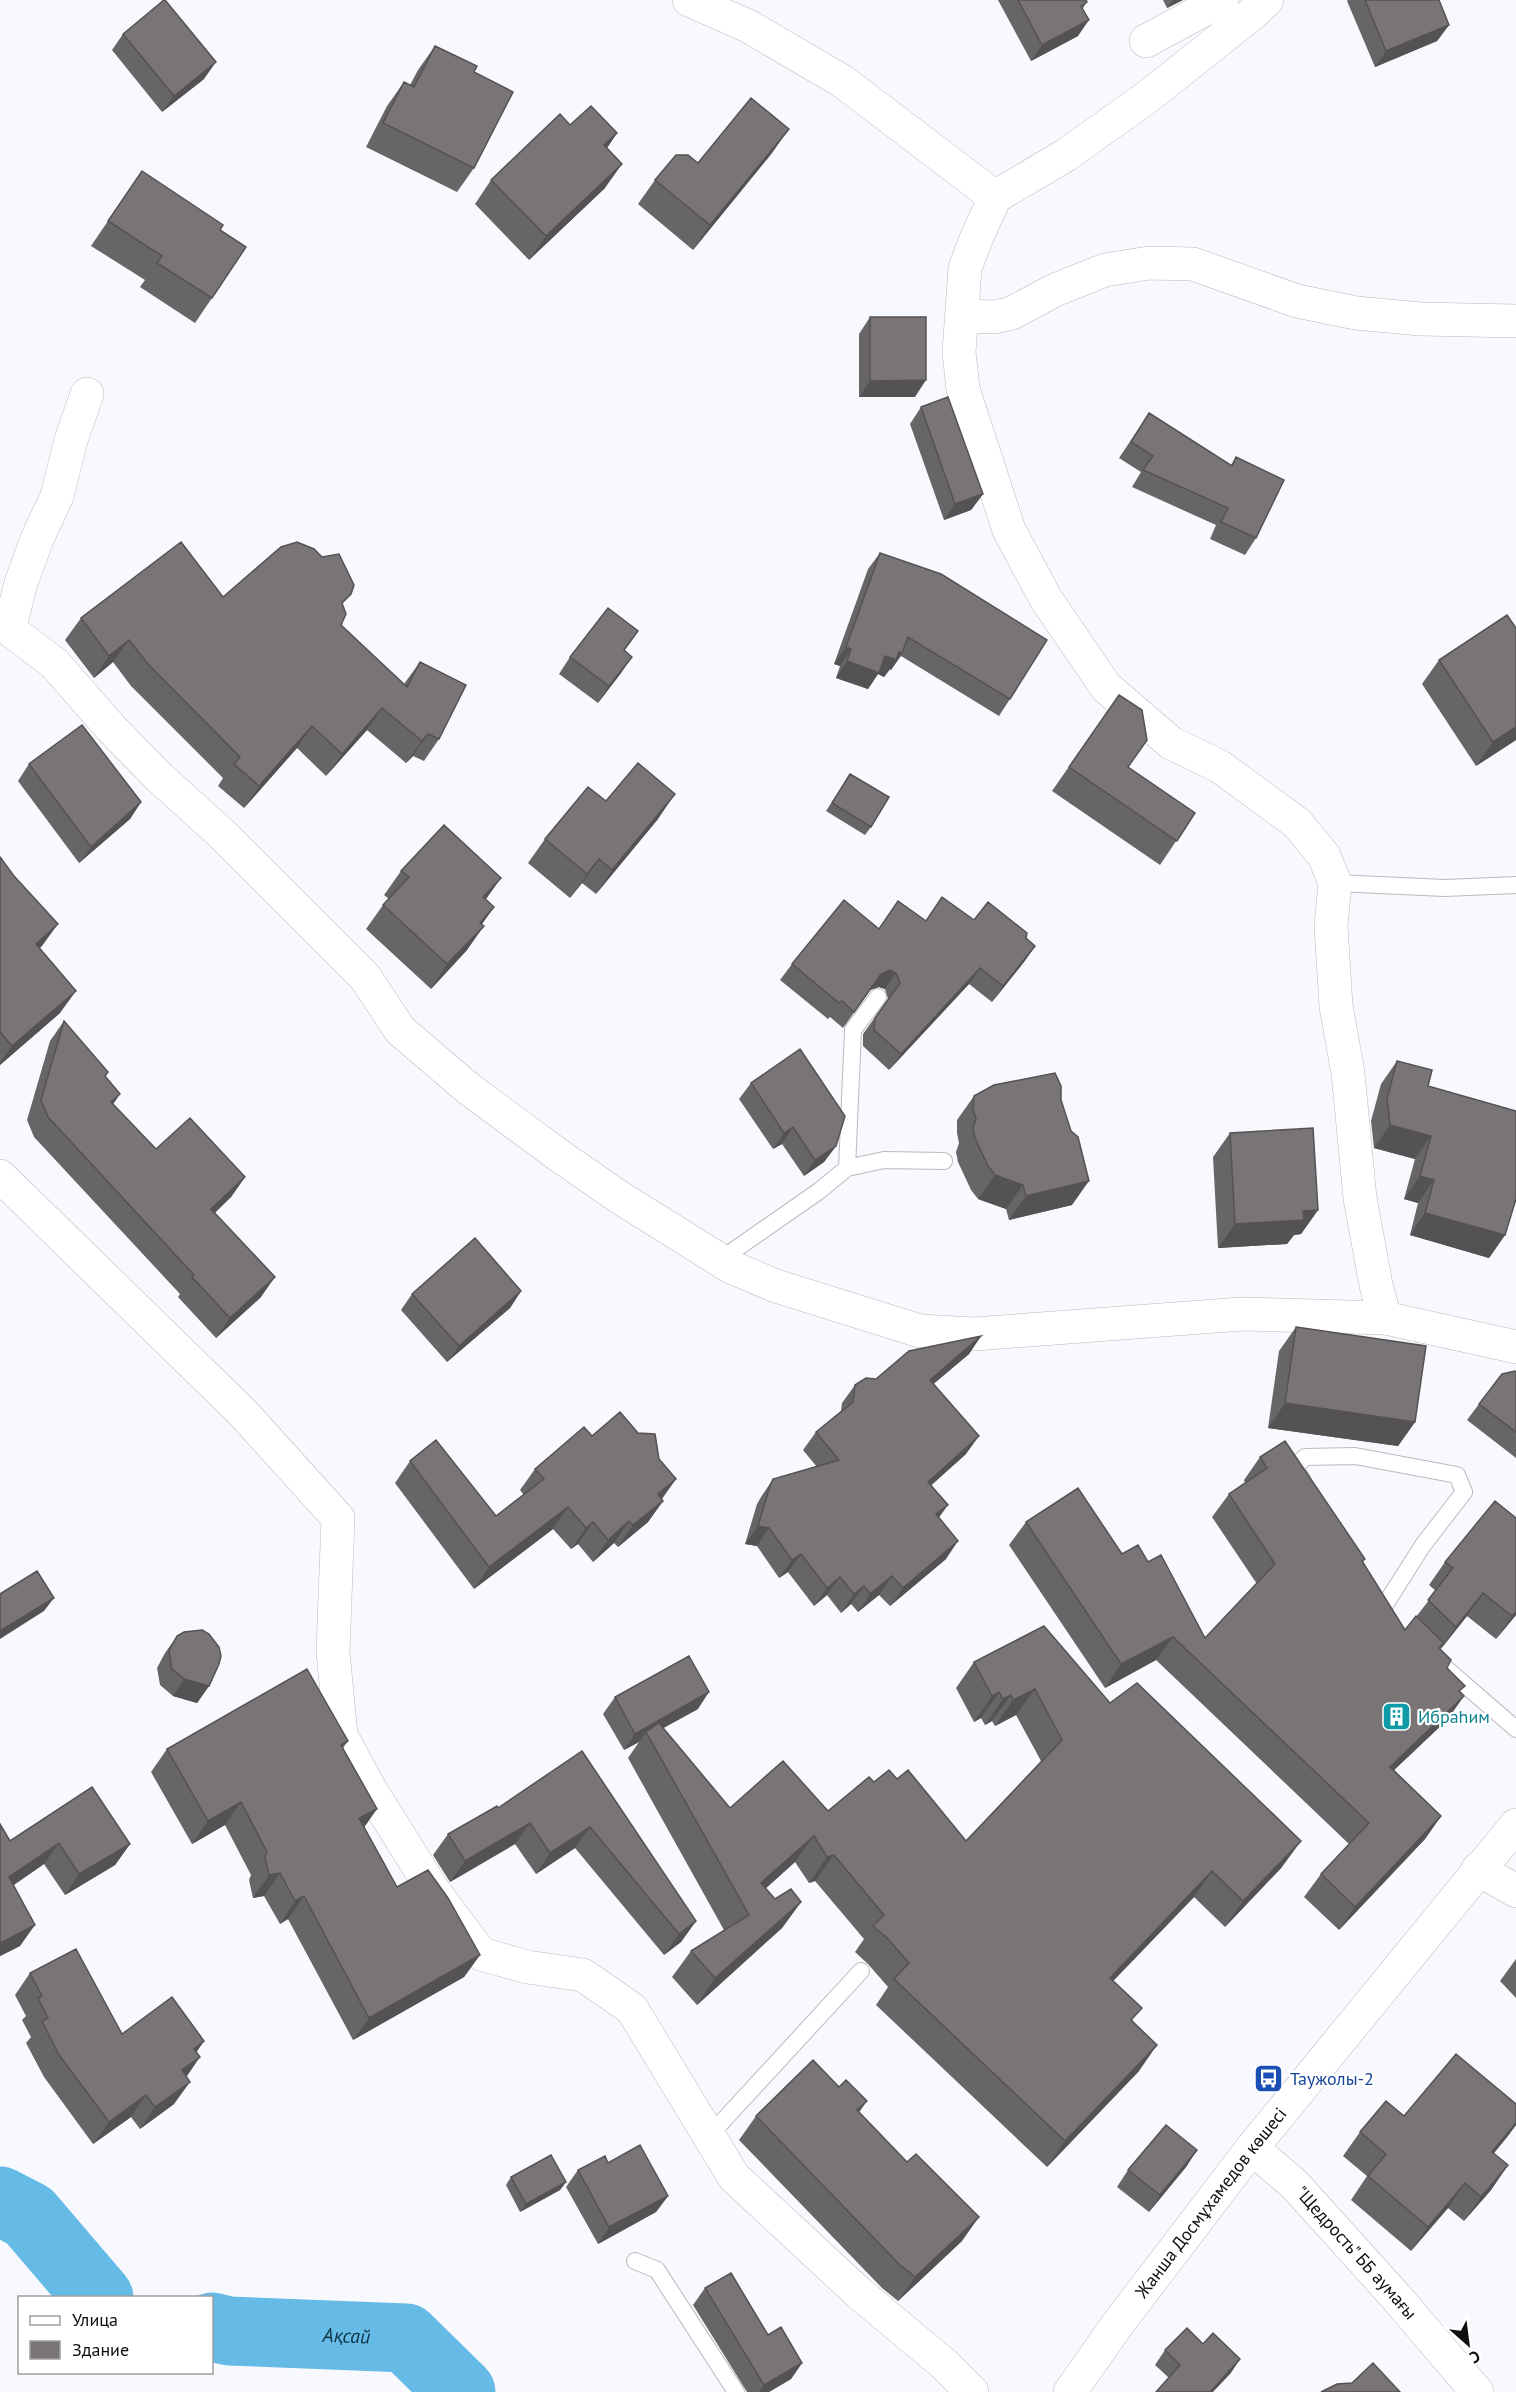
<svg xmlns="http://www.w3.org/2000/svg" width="1516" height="2392" font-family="'PT Sans',sans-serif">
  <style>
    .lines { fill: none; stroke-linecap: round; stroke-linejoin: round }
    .river { stroke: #65bae6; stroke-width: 69 }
    .service-casing { stroke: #b8babe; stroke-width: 18 }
    .minor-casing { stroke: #b8babe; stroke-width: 34 }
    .tertiary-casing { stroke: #b8babe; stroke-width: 34 }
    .service { stroke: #fff; stroke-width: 16 }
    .minor { stroke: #fff; stroke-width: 33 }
    .tertiary { stroke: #fff; stroke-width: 33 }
    .wall { fill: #686566 }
    .shaded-wall { fill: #555253 }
    .building { fill: #797577; stroke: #555253; stroke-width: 1.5 }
    .labels { text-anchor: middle; stroke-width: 4.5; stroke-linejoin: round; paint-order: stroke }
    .culture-label { font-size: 18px; fill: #0d838f; stroke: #fff; text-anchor: start }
    .transit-label { font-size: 18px; fill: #164399; stroke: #fff; text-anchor: start }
    .street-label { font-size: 18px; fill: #0f0f11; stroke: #fff }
    .water-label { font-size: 20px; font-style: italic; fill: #0e3547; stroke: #fff }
  </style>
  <rect width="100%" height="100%" fill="#f8f9fe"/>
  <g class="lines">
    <g class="river">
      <path d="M0 2201 29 2216 99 2298"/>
      <path id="s1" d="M212 2327 229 2331 406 2338 461 2392"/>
    </g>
    <defs>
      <path id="service" d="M1335 883 1445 888 1516 885
        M847 1168 884 1160 944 1161
        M720 1260 819 1191 847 1168 853 1030 878 997
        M1302 1479 1294 1468 1305 1457 1355 1456 1457 1475 1464 1492 1423 1545 1383 1608
        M1442 1665 1516 1729
        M709 2136 861 1971
        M635 2261 657 2270 736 2392"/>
      <g id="minor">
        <path d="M689 0 748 26 842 81 995 197"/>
        <path d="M1267 0 1252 14 1146 98 1066 155 995 197 976 239 965 268 959 352 963 389 1009 530 1046 599 1106 687 1171 743 1219 766 1297 823 1324 856 1335 883 1331 926 1336 1006 1348 1073 1360 1198 1376 1285 1385 1318"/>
        <path d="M1146 41 1222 0"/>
        <path d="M963 316 995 317 1012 313 1055 290 1105 270 1149 263 1193 264 1297 301 1356 313 1421 319 1516 321"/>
        <path d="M9 629 21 583 37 539 57 496 71 440 87 394"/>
        <path d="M0 1176 243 1413 338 1518 333 1652 341 1735 370 1789 433 1890 481 1954 527 1967 583 1975 632 2009 734 2177 860 2294 944 2364 972 2392"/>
        <path d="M1478 1869 1516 1891"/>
        <path id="s2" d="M1252 2148 1295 2185 1397 2298 1477 2392"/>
      </g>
      <g id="tertiary">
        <path d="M0 618 9 629 54 663 111 728 159 777 223 835 365 977 400 1030 469 1089 557 1154 619 1197 731 1267 776 1286 920 1331 974 1334 1242 1314 1385 1318 1516 1347"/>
        <path id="s3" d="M1070 2392 1117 2325 1252 2148 1516 1825"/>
      </g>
    </defs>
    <use href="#service" class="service-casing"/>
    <use href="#minor" class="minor-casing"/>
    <use href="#tertiary" class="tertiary-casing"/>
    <use href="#service" class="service"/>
    <use href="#minor" class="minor"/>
    <use href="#tertiary" class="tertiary"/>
  </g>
  <path class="wall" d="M998 0H1086L1087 2 1083 8 1078 36 1031 61Z
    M1163 0H1183L1167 8Z
    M1348 0H1439L1449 25 1437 41 1375 67 1347 1Z
    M123 34 204 79 162 112 112 50Z
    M435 46 474 168 457 192 366 147 387 106 404 82 410 85 418 70Z
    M570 125 617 133 607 148 605 188 529 260 475 204 491 180Z
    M772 153 693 250 638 204 655 180 698 163Z
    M142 171 220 230 212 298 195 323 140 287 145 280 91 246Z
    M870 317 915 397H859V334Z
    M921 407 983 494 971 510 944 520 910 424Z
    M1149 413 1231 465 1236 457 1256 538 1245 555 1210 539 1216 525 1132 487 1141 472 1119 458Z
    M880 553 1010 699 999 716 901 656 891 670 890 669 884 677 878 674 868 689 836 678 840 666 834 664 868 569Z
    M223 597 343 605 341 625 404 684 420 662 439 739 424 761 413 756 406 763 367 730 326 776 297 748 244 808 218 786 223 778 131 686 113 662 94 678 65 640 81 618Z
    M1516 628V740L1476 766 1422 684 1439 660Z
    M624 650 621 673 598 703 559 674 570 657Z
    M1119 695 1128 767 1195 813 1160 865 1052 791Z
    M29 764 141 802 130 819 79 863 18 781Z
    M850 774 871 827 865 835 826 811Z
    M606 801 658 819 596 894 582 883 570 898 528 863 545 839Z
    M0 857 42 946 39 948 60 1013 0 1065Z
    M401 871 486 899 494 907 482 924 467 950 431 989 366 929 383 905 389 899 384 895Z
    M974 920 1026 938 1035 946 1024 962 992 1002 969 984 889 1070 863 1046V1034L888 999 885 989 879 987 870 990 843 1028 830 1017 828 1019 780 980 792 964 879 929 926 921Z
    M64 1021 105 1076 113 1105 156 1149 245 1177 231 1197 215 1213 261 1297 216 1338 178 1297 180 1294 34 1137 27 1120 50 1041Z
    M1397 1061 1428 1086 1505 1235 1489 1258 1410 1235 1418 1203 1404 1199 1415 1159 1374 1148 1371 1121 1381 1084Z
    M751 1083 836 1146 824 1162 804 1176 782 1144 773 1149 739 1099Z
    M974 1096 1061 1100 1072 1205 1009 1220 1006 1209 978 1199 971 1190 958 1162 956 1152 959 1143 957 1133V1120Z
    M1230 1133 1318 1210 1301 1234 1294 1235 1287 1244 1218 1248 1213 1157Z
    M521 1291 510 1308 447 1362 401 1310 412 1294Z
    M1296 1327 1415 1422 1398 1446 1268 1428 1279 1351Z
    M981 1336 969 1354 933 1384 966 1454 931 1485 939 1518 946 1559 890 1606 879 1595 858 1612 851 1604 841 1613 827 1595 814 1606 788 1572 779 1578 757 1546 745 1544 757 1504 761 1497 773 1479 817 1467 803 1450 816 1432 841 1411 842 1403 855 1385 876 1379Z
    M1516 1372V1458L1467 1420 1479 1404Z
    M592 1436 659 1459 676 1479 662 1499 663 1501 648 1522 618 1547 614 1543 593 1562 578 1544 571 1549 553 1529 474 1589 395 1483 410 1461 496 1516 524 1495 520 1490 535 1469Z
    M1260 1457 1365 1559 1363 1562 1405 1630 1416 1617 1436 1591 1429 1585 1445 1562 1516 1518V1615L1496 1639 1467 1616 1440 1650 1447 1668 1461 1692 1448 1719 1394 1770 1441 1816 1425 1839 1339 1930 1304 1897 1321 1874 1349 1844 1156 1660 1105 1688 1009 1545 1026 1522 1148 1562 1205 1638 1257 1584 1212 1517 1229 1494 1245 1483 1244 1480Z
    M177 1636 209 1686 197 1703 173 1696 160 1685 157 1668 165 1653Z
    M974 1662 1110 1703 1282 1867 1225 1927 1194 1897 1113 1981 1133 2021 1139 2071 1047 2167 876 2005 888 1987 868 1964 855 1952 864 1939 815 1881 809 1883 795 1862 766 1888 775 1899 801 1902 782 1928 697 2005 672 1977 691 1951 724 1930 628 1758 639 1742 624 1750 603 1714 615 1697 698 1709 663 1728 730 1808 828 1811 874 1782 897 1779 966 1841 1041 1761 1016 1715 995 1726 992 1721 985 1725 981 1718 974 1722 956 1688Z
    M348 1741 343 1748 364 1827 397 1887 480 1955 464 1977 353 2040 288 1919 280 1924 264 1896 253 1898 249 1880 251 1875 225 1825 192 1844 151 1772 167 1749Z
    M582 1751 696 1921 681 1942 664 1955 575 1848 536 1874 515 1844 450 1882 433 1855 448 1834 498 1808Z
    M0 1824 10 1841 130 1844 115 1865 65 1895 44 1864 14 1885 20 1946 0 1956Z
    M1516 1959V1998L1500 1981Z
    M30 1973 122 2034 204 2041 196 2052 174 2104 140 2129 131 2117 93 2144 44 2077 26 2043 31 2037 22 2020 26 2016 15 1995Z
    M1516 2104V2125L1494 2153 1508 2165 1491 2190 1464 2221 1448 2208 1411 2251 1351 2200 1367 2176 1343 2156 1360 2132 1404 2116Z
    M859 2112 962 2241 898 2301 882 2288 739 2140 756 2116Z
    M1197 2150 1186 2167 1149 2212 1117 2187 1128 2170Z
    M608 2163 668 2196 656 2212 598 2244 566 2187 578 2170Z
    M511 2177 566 2182 560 2190 520 2212 506 2185Z
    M705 2288 768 2335 802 2363 791 2379 769 2392H747L693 2305Z
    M1203 2344 1240 2359 1230 2374 1169 2378 1155 2365 1165 2350Z"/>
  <path class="shaded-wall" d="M1173 0H1183L1167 8Z
    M1089 20 1078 36 1031 61 1042 45Z
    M1449 25 1437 41 1375 67 1386 51Z
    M216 62 204 79 162 112 174 96Z
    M789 129 772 153 693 250 710 225Z
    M617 133 600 158 604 145Z
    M622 164 605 188 529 260 546 236Z
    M926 380 915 397H859L870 381Z
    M983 494 971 510 944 520 955 504Z
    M129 640 113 662 94 678 109 656Z
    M846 647 851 649 840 666 834 664Z
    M899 652 902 653 891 670 890 669 884 677 878 674 868 689 836 678 847 661 885 656Z
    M632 657 621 673 598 703 609 686Z
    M382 708 367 730 326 776 342 754Z
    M312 726 297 748 244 808 259 786Z
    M1516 727V740L1476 766 1493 742Z
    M428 734 413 756 406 763 422 741Z
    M675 794 658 819 596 894 612 870Z
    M141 802 130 819 79 863 91 847Z
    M599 859 582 883 570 898 587 874Z
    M501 878 484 902 483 897Z
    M494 907 477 931 480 923Z
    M58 924 42 946 20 966 36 944Z
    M484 926 467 950 431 989 447 964Z
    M1035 946 1024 962 992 1002 1003 986Z
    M980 968 969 984 889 1070 901 1054Z
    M890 970 896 973 885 989 879 987 870 990 843 1028 881 974Z
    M76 991 60 1013 0 1065V1063L12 1046Z
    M120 1094 106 1115 111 1102Z
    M1390 1125 1431 1136 1415 1159 1374 1148Z
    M793 1127 782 1144 773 1149 784 1133Z
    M836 1146 824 1162 804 1176 815 1160Z
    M995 1175 1023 1185 1006 1209 978 1199Z
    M1420 1176 1434 1180 1418 1203 1404 1199Z
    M245 1177 231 1197 197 1229 211 1209Z
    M1089 1181 1072 1205 1009 1220 1026 1196Z
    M1318 1210 1301 1234 1294 1235 1287 1244 1218 1248 1235 1224 1303 1211Z
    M1425 1213 1505 1235 1489 1258 1410 1235Z
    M275 1277 261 1297 216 1338 230 1318Z
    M521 1291 510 1308 447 1362 459 1346Z
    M981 1336 969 1354 917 1398 930 1380Z
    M1285 1403 1415 1422 1398 1446 1268 1428Z
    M979 1436 966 1454 915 1500 928 1482Z
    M676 1479 660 1500 658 1494Z
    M663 1501 648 1522 618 1547 633 1525Z
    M948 1505 935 1523 936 1514Z
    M568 1507 553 1529 474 1589 489 1567Z
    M629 1521 614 1543 593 1562 608 1540Z
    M593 1522 578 1544 571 1549 586 1528Z
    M758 1526 769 1528 757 1546 745 1544Z
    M958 1541 946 1559 890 1606 903 1588Z
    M801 1554 788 1572 779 1578 792 1560Z
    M892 1576 879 1595 858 1612 870 1594Z
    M840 1577 827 1595 814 1606 827 1588Z
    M864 1586 851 1604 841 1613 854 1594Z
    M1483 1593 1467 1616 1440 1650 1456 1627Z
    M54 1598 44 1611 0 1639V1631Z
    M1516 1612V1615L1496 1639 1512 1616Z
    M1173 1637 1156 1660 1105 1688 1121 1664Z
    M184 1679 209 1686 197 1703 173 1696Z
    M1035 1689 1016 1715 995 1726 1013 1700Z
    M709 1692 698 1709 649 1736 646 1732 639 1742 624 1750 635 1734Z
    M999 1692 981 1718 974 1722 992 1696Z
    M1011 1695 992 1721 985 1725 1003 1699Z
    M1464 1696 1448 1719 1373 1790 1390 1767Z
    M241 1802 225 1825 192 1844 208 1821Z
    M377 1809 361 1832 359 1818Z
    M1441 1816 1425 1839 1339 1930 1355 1907Z
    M530 1823 515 1844 450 1882 465 1861Z
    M590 1827 575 1848 536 1874 550 1853Z
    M814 1836 795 1862 745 1907 761 1883Z
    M1301 1841 1282 1867 1225 1927 1243 1901Z
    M59 1843 44 1864 0 1894 9 1877Z
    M130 1844 115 1865 65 1895 79 1874Z
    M834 1855 815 1881 809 1883 827 1857Z
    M1212 1871 1194 1897 1091 2004 1110 1978Z
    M280 1873 264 1896 253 1898 269 1875Z
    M304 1896 288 1919 280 1924 295 1901Z
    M801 1902 782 1928 697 2005 715 1978Z
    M696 1921 681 1942 664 1955 679 1934Z
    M35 1925 20 1946 0 1956V1943Z
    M480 1955 464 1977 353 2040 369 2018Z
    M204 2041 189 2063 194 2049Z
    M1157 2045 1139 2071 1047 2167 1065 2141Z
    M200 2057 185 2079 182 2070Z
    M190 2082 174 2104 140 2129 155 2107Z
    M146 2095 131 2117 93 2144 109 2122Z
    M867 2101 850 2125 857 2110Z
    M1516 2123V2125L1508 2136 1475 2176 1492 2152Z
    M1197 2150 1186 2167 1149 2212 1160 2195Z
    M1508 2165 1491 2190 1464 2221 1481 2197Z
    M566 2182 560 2190 520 2212 526 2204Z
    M1465 2183 1448 2208 1411 2251 1428 2227Z
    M668 2196 656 2212 598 2244 609 2227Z
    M979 2217 962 2241 898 2301 915 2277Z
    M1240 2359 1230 2374 1213 2392H1210Z
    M802 2363 791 2379 769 2392H759L764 2385Z"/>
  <path class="building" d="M164 0H165L216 62 174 96 123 34Z
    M1018 0H1086L1087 2 1081 6 1089 20 1042 45Z
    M1365 0H1439L1449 25 1386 51Z
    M435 46 477 66 474 72 513 92 474 168 383 123 404 82 414 87Z
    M751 98 789 129 710 225 655 180 676 155H688L698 163Z
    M591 106 617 133 604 145 622 164 546 236 491 180 560 114 570 125Z
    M142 171 223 225 220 230 246 247 212 298 157 263 162 256 108 221Z
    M870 317H926V380L870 381Z
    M948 397 983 494 955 504 921 407Z
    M1149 413 1232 466 1236 457 1284 480 1256 538 1221 522 1228 508 1143 470 1153 456 1131 442Z
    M181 542 223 597 281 547 297 542 314 549 322 557 339 554 354 585 351 594 342 603 346 614 341 625 407 687 420 662 466 685 439 739 428 734 422 741 382 708 342 754 312 726 259 786 234 764 240 757 147 663 129 640 109 656 81 618Z
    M880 553 941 574 1047 640 1010 699 908 637 902 653 899 652 896 660 885 656 879 673 847 661 851 649 846 647Z
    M608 608 638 631 624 650 632 657 609 686 570 657Z
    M1507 615 1516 628V727L1493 742 1439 660Z
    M1119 695 1142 710 1147 740 1128 767 1195 813 1177 841 1069 767Z
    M82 725 141 802 91 847 29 764Z
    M638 763 675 794 612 870 599 859 587 874 545 839 588 787 606 801Z
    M850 774 889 797 871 827 832 803Z
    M444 825 501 878 483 897 494 907 480 923 484 926 447 964 383 905 409 877 401 871Z
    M0 857 14 876 58 924 36 944 76 991 12 1046 0 1032Z
    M942 897 974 920 988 902 1027 933 1026 938 1035 946 1003 986 980 968 901 1054 874 1030 875 1018 900 983 896 973 890 970 881 974 854 1012 842 1001 839 1003 792 964 844 900 879 929 898 901 926 921Z
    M64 1021 108 1072 105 1076 120 1094 111 1102 156 1149 190 1118 245 1177 211 1209 275 1277 230 1318 192 1277 194 1275 48 1117 41 1100Z
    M800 1049 845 1116 836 1146 815 1160 793 1127 784 1133 751 1083Z
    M1397 1061 1432 1070 1428 1086 1516 1111V1199L1505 1235 1425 1213 1434 1180 1420 1176 1431 1136 1390 1125 1387 1099Z
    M1055 1073 1061 1086V1100L1071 1131 1078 1137 1089 1181 1026 1196 1023 1185 995 1175 988 1166 975 1138 973 1128 976 1119 973 1109 974 1096 994 1085Z
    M1313 1128 1318 1210 1303 1211 1304 1220 1235 1224 1230 1133Z
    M475 1238 521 1291 459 1346 412 1294Z
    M1296 1327 1426 1346 1415 1422 1285 1403Z
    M981 1336 930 1380 979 1436 928 1482 948 1505 936 1514 958 1541 903 1588 892 1576 870 1594 864 1586 854 1594 840 1577 827 1588 801 1554 792 1560 769 1528 758 1526 770 1486 773 1479 839 1460 816 1432 853 1402 855 1385 866 1378 876 1379 909 1351Z
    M1515 1371 1516 1372V1432L1479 1404 1502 1374Z
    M620 1412 638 1433 655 1434 659 1459 676 1479 658 1494 663 1501 633 1525 629 1521 608 1540 593 1522 586 1528 568 1507 489 1567 410 1461 436 1440 496 1516 544 1479 535 1469 584 1427 592 1436Z
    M1285 1441 1365 1559 1362 1561 1405 1630 1416 1616 1444 1643 1439 1648 1451 1660 1447 1668 1465 1686 1459 1691 1464 1696 1390 1767 1441 1816 1355 1907 1321 1874 1369 1823 1173 1637 1121 1664 1026 1522 1078 1488 1122 1554 1138 1545 1148 1562 1161 1555 1205 1638 1275 1564 1229 1494 1267 1468 1260 1457Z
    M1495 1501 1516 1518V1612L1512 1616 1483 1593 1456 1627 1428 1600 1453 1568 1445 1562Z
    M37 1571 54 1598 0 1631V1594Z
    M1044 1626 1110 1703 1137 1683 1301 1841 1243 1901 1212 1871 1110 1978 1142 2008 1131 2020 1157 2045 1065 2141 894 1979 909 1963 887 1938 873 1926 884 1915 834 1855 827 1857 814 1836 761 1883 775 1899 791 1889 801 1902 715 1978 691 1951 749 1915 646 1732 659 1723 730 1808 783 1761 828 1811 869 1777 874 1782 889 1770 897 1779 908 1770 966 1841 1062 1740 1035 1689 1013 1700 1011 1695 1003 1699 999 1692 992 1696 974 1662Z
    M202 1630 209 1634 219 1647 221 1656 219 1664 209 1686 184 1679 172 1669 169 1651 177 1636 184 1632Z
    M689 1656 709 1692 635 1734 615 1697Z
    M307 1669 348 1741 341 1745 377 1809 359 1818 397 1887 428 1870 448 1898 480 1955 369 2018 304 1896 295 1901 280 1873 269 1875 265 1857 267 1852 241 1802 208 1821 167 1749Z
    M582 1751 696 1921 679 1934 590 1827 550 1853 530 1823 465 1861 448 1834 497 1806 498 1808Z
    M92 1787 130 1844 79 1874 59 1843 9 1877 35 1925 0 1943V1824L10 1841Z
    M76 1949 122 2034 172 1997 204 2041 194 2049 200 2057 182 2070 190 2082 155 2107 146 2095 109 2122 59 2055 42 2021 48 2018 38 1998 42 1996 30 1973Z
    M1456 2054 1516 2104V2123L1492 2152 1508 2165 1481 2197 1465 2183 1428 2227 1368 2176 1386 2154 1360 2132 1386 2101 1404 2116Z
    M813 2060 839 2087 846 2080 867 2101 857 2110 907 2162 916 2154 979 2217 915 2277 899 2264 756 2116Z
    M1166 2125 1197 2150 1160 2195 1128 2170Z
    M640 2145 668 2196 609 2227 578 2170 605 2156 608 2163Z
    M551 2155 566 2182 526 2204 511 2177Z
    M731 2273 768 2335 781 2327 802 2363 764 2385 705 2288Z
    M1187 2328 1203 2344 1213 2333 1240 2359 1210 2392H1156L1180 2365 1165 2350Z
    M1373 2363 1400 2392H1321L1337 2384 1352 2383Z"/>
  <defs>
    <symbol id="building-square" viewBox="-11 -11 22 22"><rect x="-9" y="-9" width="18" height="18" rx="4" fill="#0f9aa8" stroke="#fff"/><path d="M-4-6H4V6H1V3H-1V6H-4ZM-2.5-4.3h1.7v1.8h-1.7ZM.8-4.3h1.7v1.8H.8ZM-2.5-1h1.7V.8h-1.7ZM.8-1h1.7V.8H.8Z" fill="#fff"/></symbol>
    <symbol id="bus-square" viewBox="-11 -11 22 22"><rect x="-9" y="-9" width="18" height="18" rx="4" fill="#1a4fb4" stroke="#fff"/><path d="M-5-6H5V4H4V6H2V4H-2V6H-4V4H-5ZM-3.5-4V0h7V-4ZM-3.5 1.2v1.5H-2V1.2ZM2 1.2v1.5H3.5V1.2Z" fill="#fff"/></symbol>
  </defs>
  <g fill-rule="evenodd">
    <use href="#building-square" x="1380" y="1700" width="33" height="33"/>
    <use href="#bus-square" x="1252" y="2062" width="33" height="33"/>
  </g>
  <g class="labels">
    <g class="culture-label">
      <text x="1418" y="1723">Ибраһим</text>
    </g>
    <g class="transit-label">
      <text x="1290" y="2085">Таужолы-2</text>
    </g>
    <g class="street-label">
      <text dy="6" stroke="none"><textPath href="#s3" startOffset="236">Жанша Досмұхамедов көшесі</textPath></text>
      <text dy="6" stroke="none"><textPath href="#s2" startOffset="148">"Щедрость" ББ аумағы</textPath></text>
    </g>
    <g class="water-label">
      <text dy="7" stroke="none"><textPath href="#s1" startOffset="135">Ақсай</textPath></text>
    </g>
  </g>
  <rect x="18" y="2296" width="195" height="78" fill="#ffffff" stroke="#9f9fa0" stroke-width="1.5"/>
  <rect x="30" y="2316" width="30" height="9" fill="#ffffff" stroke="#9f9fa0" stroke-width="1.5"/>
  <text x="72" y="2326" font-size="18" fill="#0f0f11">Улица</text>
  <rect x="30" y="2341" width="30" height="18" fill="#797577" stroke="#9f9fa0" stroke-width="1.5"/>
  <text x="72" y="2356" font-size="18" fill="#0f0f11">Здание</text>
  <g transform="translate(1468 2344) rotate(152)" stroke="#ffffff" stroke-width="4.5" paint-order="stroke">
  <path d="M0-4.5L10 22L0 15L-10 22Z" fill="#0f0f11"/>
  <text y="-9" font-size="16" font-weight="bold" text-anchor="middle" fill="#0f0f11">С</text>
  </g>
</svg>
